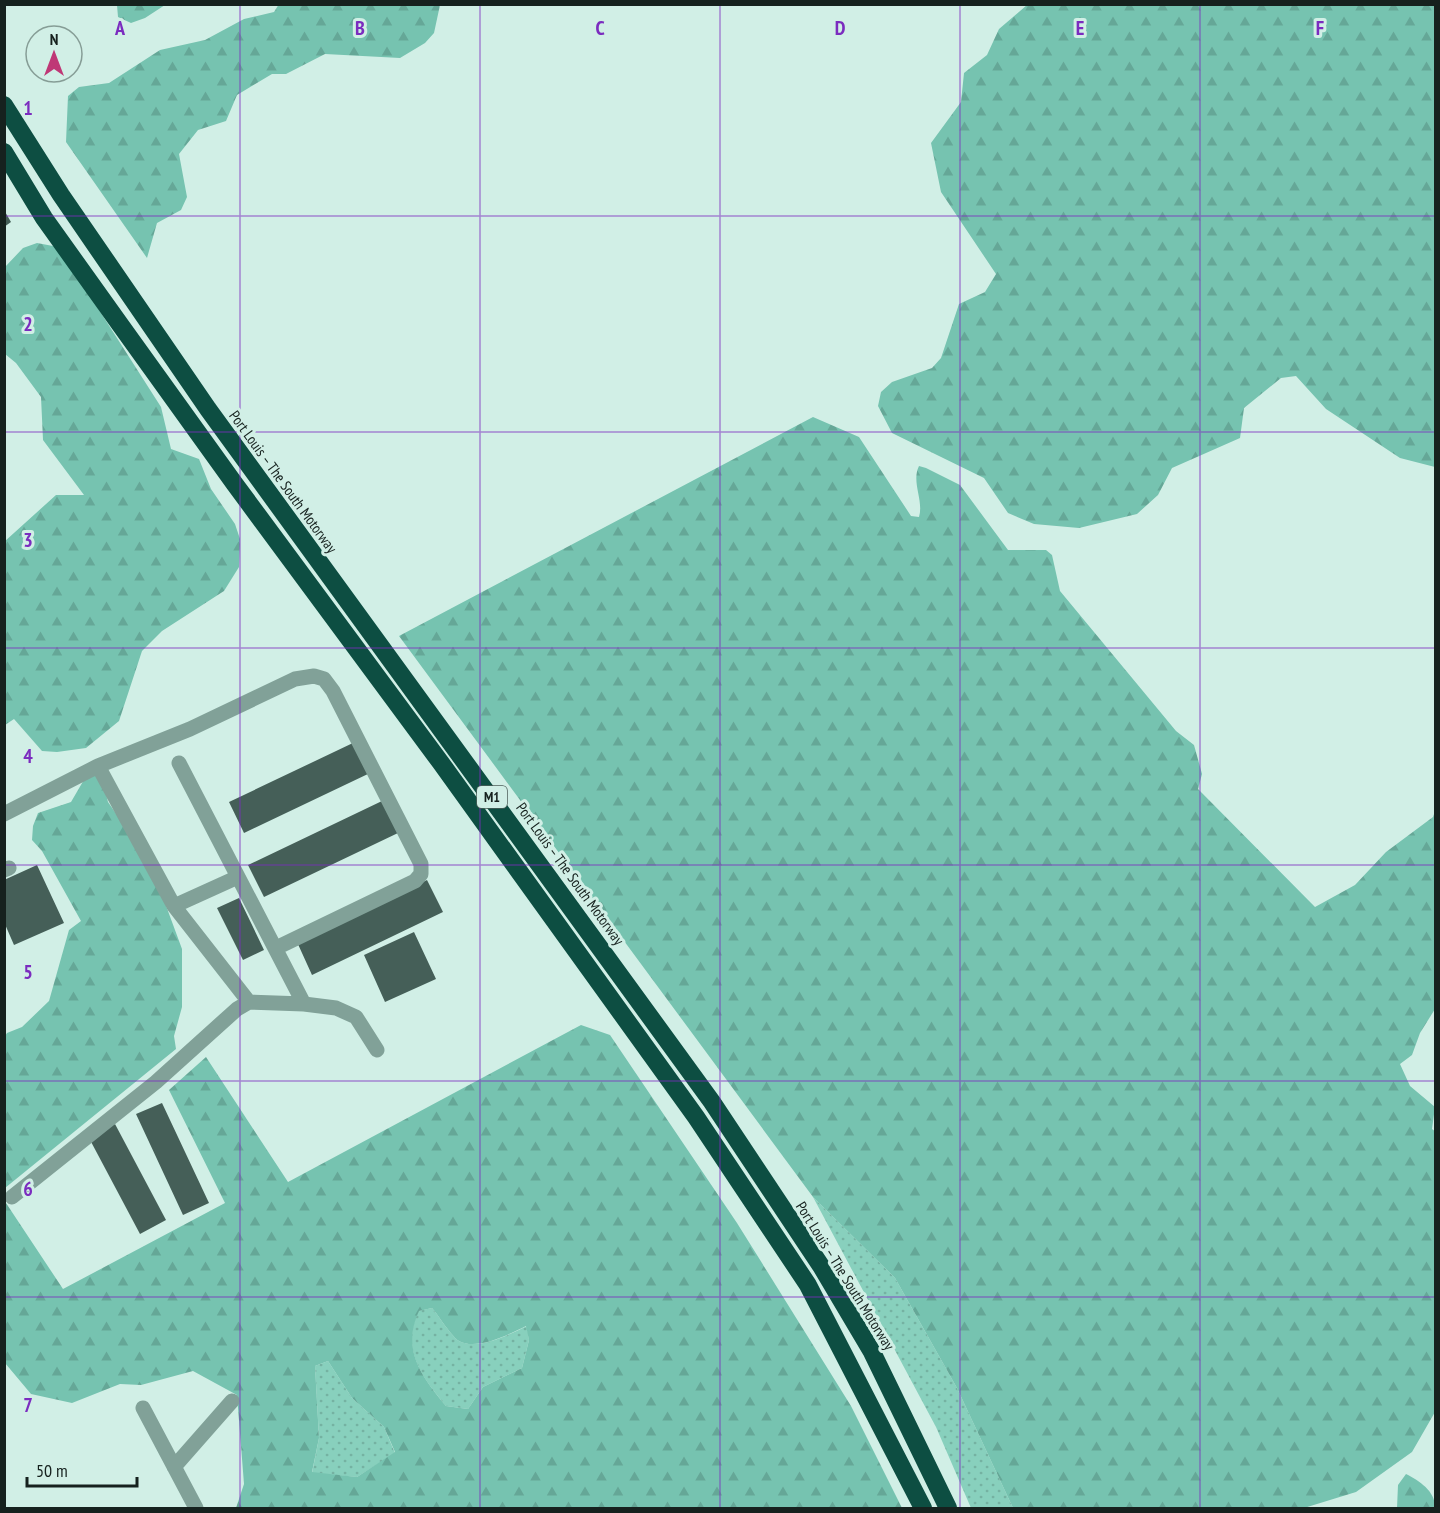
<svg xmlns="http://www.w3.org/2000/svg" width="1440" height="1513" font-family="'PT Sans Narrow',sans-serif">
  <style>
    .grass { fill: url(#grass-dots) }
    .forest { fill: url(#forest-firs); fill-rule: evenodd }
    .building { fill: #455f58 }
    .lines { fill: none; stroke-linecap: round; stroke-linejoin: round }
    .minor { stroke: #81a198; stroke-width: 15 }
    .highway { stroke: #0d4e42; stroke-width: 18 }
    .grid { fill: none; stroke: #7b2cbf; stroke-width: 1.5; stroke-opacity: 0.55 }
    .labels { text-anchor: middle; stroke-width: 6; stroke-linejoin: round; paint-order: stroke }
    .shield { fill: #d1efe6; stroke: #4e5f5a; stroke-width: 1.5 }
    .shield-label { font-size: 14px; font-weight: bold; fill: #16211e }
    .street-label { font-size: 15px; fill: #16211e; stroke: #d1efe6 }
    .grid-label { font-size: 20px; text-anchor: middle; font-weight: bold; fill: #7b2cbf; stroke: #d1efe6; stroke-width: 6; stroke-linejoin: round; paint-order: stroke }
  </style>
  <defs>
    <pattern id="grass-dots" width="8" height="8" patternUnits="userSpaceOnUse" patternTransform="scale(1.5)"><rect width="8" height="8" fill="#88d0bd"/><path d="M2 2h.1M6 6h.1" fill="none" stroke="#75b2a2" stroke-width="1.8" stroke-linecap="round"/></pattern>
    <pattern id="forest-firs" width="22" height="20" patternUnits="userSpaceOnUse" patternTransform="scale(1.5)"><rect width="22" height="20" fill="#76c3b0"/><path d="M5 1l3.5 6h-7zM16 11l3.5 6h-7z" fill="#65a797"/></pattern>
  </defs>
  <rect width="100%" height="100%" fill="#d1efe6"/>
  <path class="grass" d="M813 1197 895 1278 957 1388 1013 1508H971L936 1427Z
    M432 1308C439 1316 451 1336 459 1341 478 1351 510 1334 527 1326L529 1340 522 1368 483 1387 468 1409 446 1406C422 1377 401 1350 418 1311Z
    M328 1361 352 1398 384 1427 395 1453 357 1477 312 1473 319 1438 315 1366Z"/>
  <path class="forest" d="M279 4 440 5 434 33 425 43 400 58 325 54 286 74H272L237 95 226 121 198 130 179 154 187 197 181 210 157 223 147 258 66 142 68 96 79 87 109 83 160 50 205 40 244 19 274 12Z
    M117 5V4L165 5 145 18 131 23 118 17Z
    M1027 5H1435V467L1400 458 1326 409 1296 376 1281 378 1244 408 1240 438 1172 468 1158 495 1137 514 1079 528 1034 524 1008 513 984 478 892 433 878 406 881 392 892 382 932 368 941 358 959 304 985 292 996 274 941 192 931 143 961 102 964 73 987 55 999 29Z
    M37 243 53 246 64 255 161 407 171 449 199 459 211 489 235 524 240 539 239 567 224 591 162 631 142 651 119 721 86 748 57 752 42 751 14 719 5 725 4 623 6 622 4 542 56 495H84L43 440 41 397 16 363 5 354V267L23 248Z
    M813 417 859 437 911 516 919 517C924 500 911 482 919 466L926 468 960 485 1008 550H1046L1052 555 1060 591 1176 731 1194 745 1202 774 1198 789 1315 907 1355 885 1386 852 1433 817 1435 811V1009L1420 1033 1412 1055 1400 1064 1410 1086 1435 1107 1432 1129 1436 1132 1435 1412 1412 1452 1356 1492 1304 1508H1013L957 1388 895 1278 813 1197 399 636Z
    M101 774 108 802 151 865 182 949V1007L174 1036 176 1049 5 1188V1036L7 1033 22 1027 49 1001 69 930 81 921 42 851 32 840 33 826 38 813 71 802 85 778Z
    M581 1025 610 1035 737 1223 851 1406 902 1508H236L244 1484 237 1395 193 1371 141 1385 120 1384 72 1403 31 1394 5 1363 4 1200 63 1289 225 1203 169 1090 206 1057 288 1182ZM432 1308C439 1316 451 1336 459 1341 477 1351 510 1334 526 1326L529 1340 522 1368 483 1387 468 1409 446 1406C422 1377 401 1350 419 1311ZM328 1361 352 1398 384 1427 395 1452 357 1477 312 1472 319 1438 315 1366Z
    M1406 1474C1420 1481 1436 1492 1435 1508H1397L1398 1485Z"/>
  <path class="building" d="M4 210 11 222 4 227Z
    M355 742 370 773 244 833 229 802Z
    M382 801 398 833 264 897 248 865Z
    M37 865 64 923 14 945 4 922V880Z
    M427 880 443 912 312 975 297 942Z
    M239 898 264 950 243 960 217 908Z
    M414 932 436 979 385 1002 364 955Z
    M162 1103 209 1203 183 1215 136 1114Z
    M115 1124 166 1220 140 1234 89 1138Z"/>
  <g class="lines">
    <path class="minor" d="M179 763 304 1004
      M98 766 174 906 249 1002
      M4 814 98 766 190 729 295 679 314 676 324 679 333 691 421 864V874L415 881 276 948
      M4 870 9 868
      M174 906 238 877
      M12 1197 156 1082 237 1009 249 1002 304 1004 336 1008 356 1017 377 1050
      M143 1408 196 1508
      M174 1467 232 1401"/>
    <path class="highway" d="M4 105 61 195 208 409 712 1102 821 1266 872 1352 948 1508
      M4 152 44 218 119 323 234 483 441 763 696 1117 808 1285 923 1508"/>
  </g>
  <path class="grid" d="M240 4V1508M480 4V1508M720 4V1508M960 4V1508M1200 4V1508M4 216H1436M4 432H1436M4 648H1436M4 865H1436M4 1081H1436M4 1297H1436"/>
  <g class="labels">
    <rect class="shield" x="477" y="786" width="30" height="22" rx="4.5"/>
    <g class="shield-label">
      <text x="492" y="802">M1</text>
    </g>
    <g class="street-label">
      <text transform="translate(283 482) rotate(54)" y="5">Port Louis – The South Motorway</text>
      <text transform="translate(570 874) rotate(54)" y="5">Port Louis – The South Motorway</text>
      <text transform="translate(845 1276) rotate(58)" y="5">Port Louis – The South Motorway</text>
    </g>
  </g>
  <g class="grid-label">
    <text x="120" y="35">A</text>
    <text x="360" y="35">B</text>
    <text x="600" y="35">C</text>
    <text x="840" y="35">D</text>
    <text x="1080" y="35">E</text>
    <text x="1320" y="35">F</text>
    <text x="28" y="115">1</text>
    <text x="28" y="331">2</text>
    <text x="28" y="547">3</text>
    <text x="28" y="763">4</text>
    <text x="28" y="979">5</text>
    <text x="28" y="1196">6</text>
    <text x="28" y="1412">7</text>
  </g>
  <rect width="1440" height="1513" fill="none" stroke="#16211e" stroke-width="12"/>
  <g transform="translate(54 54)"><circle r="28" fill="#d1efe6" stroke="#869d96" stroke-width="1.5"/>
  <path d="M0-4.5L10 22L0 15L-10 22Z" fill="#bf3776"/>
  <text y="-9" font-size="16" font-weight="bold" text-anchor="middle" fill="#16211e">N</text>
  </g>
  <path d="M27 1477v9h110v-9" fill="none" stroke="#16211e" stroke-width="3"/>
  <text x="36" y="1477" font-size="18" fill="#16211e" stroke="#d1efe6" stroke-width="4.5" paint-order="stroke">50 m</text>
</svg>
